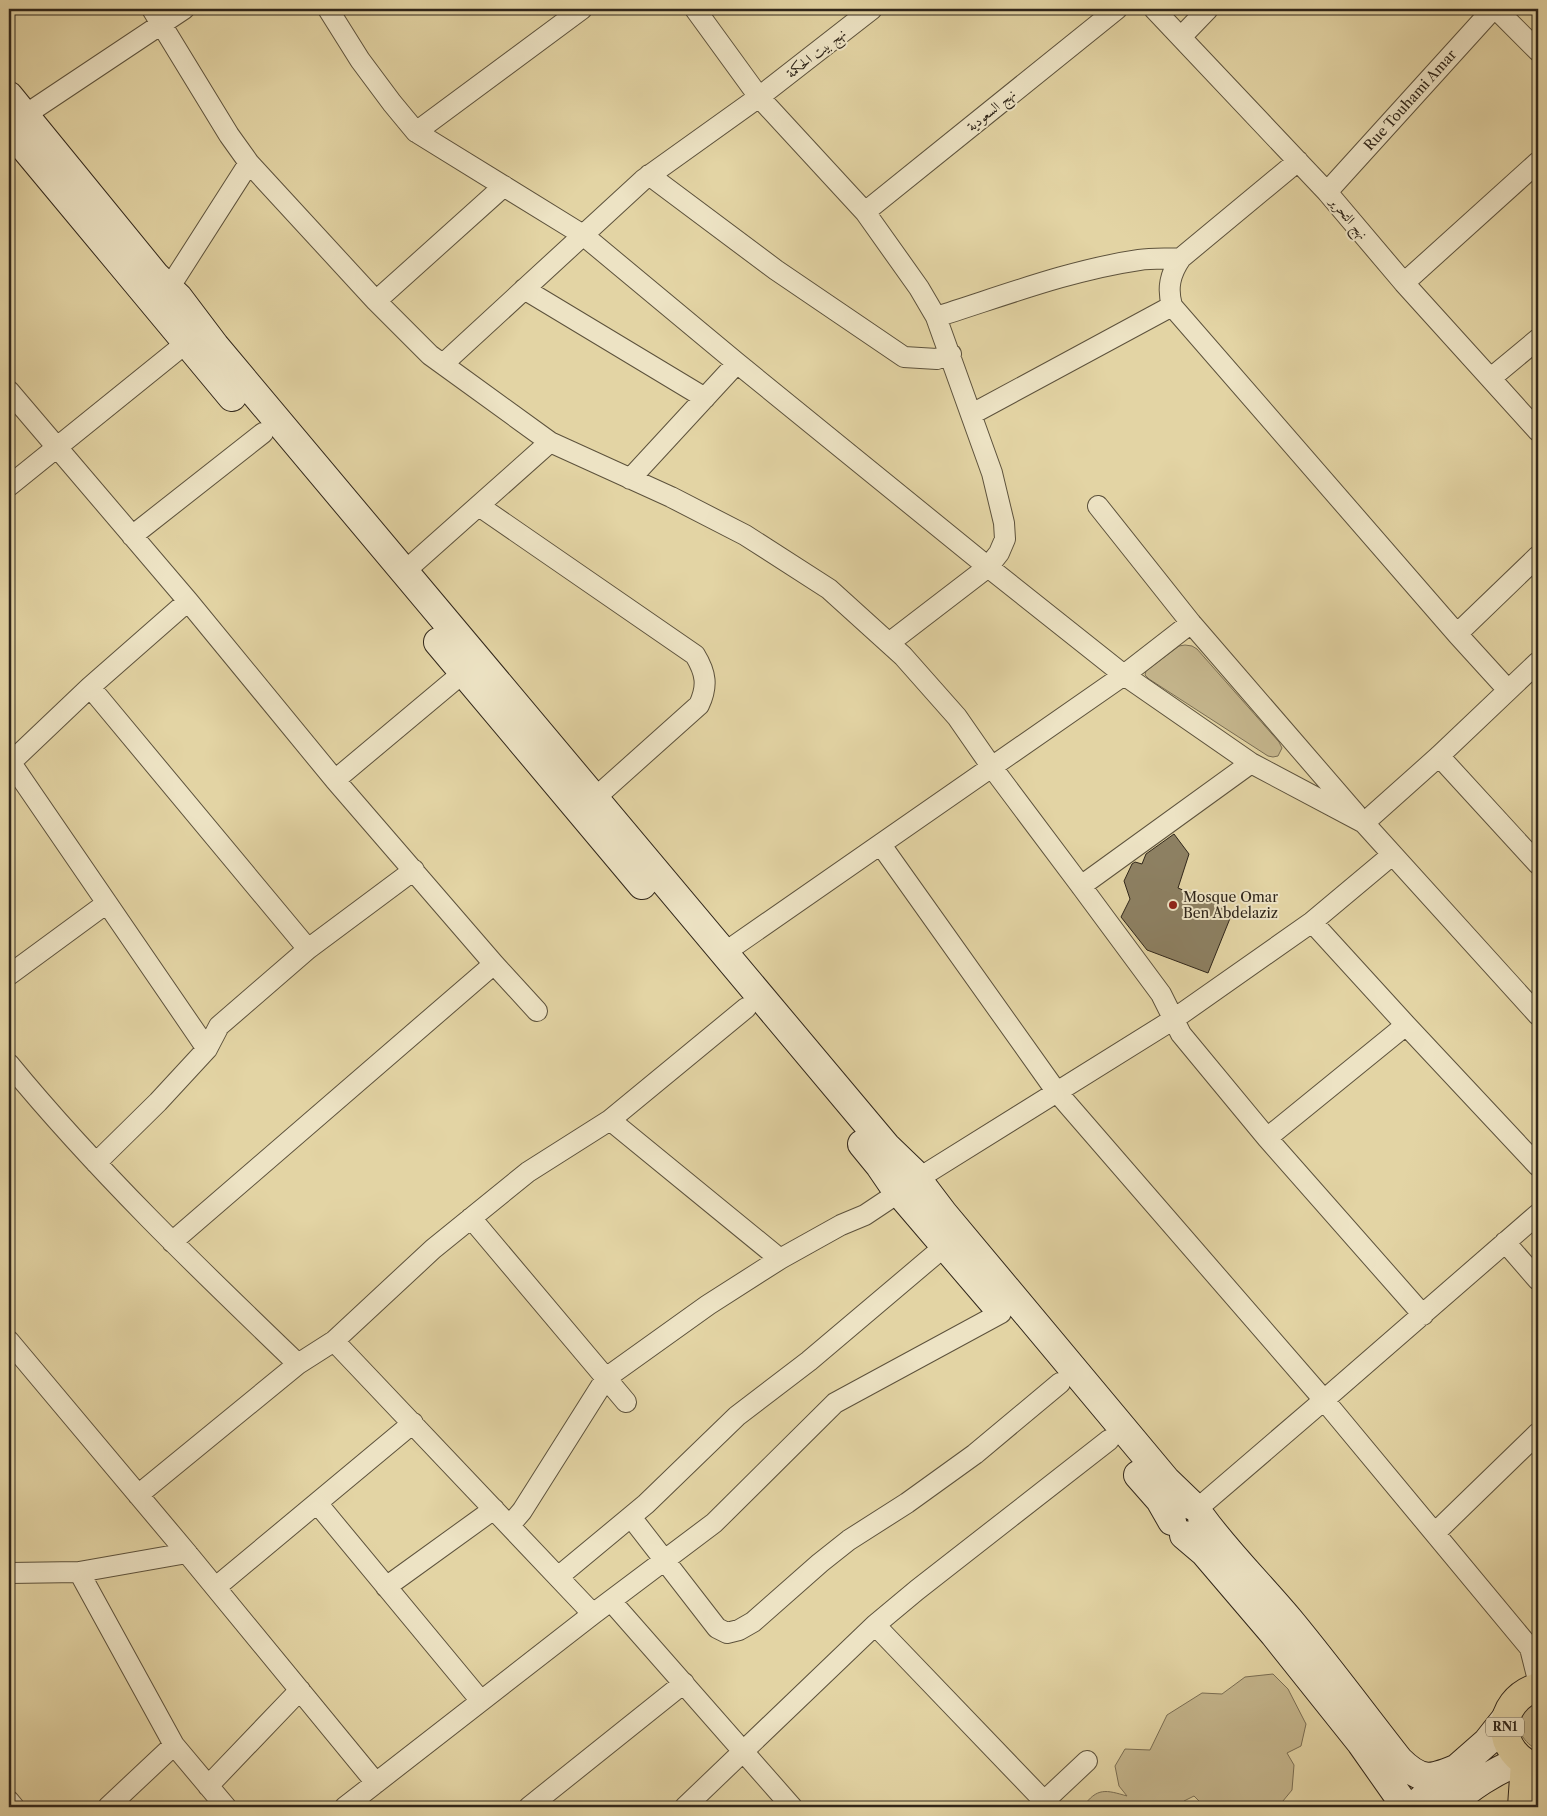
<svg xmlns="http://www.w3.org/2000/svg" width="1547" height="1816" font-family="'Libre Caslon Text',Amiri,serif">
  <style>
    .green { fill: #c5b68d; stroke: #7a6e54 }
    .building { fill: #8d8062; stroke: #30261a }
    .lines { fill: none; stroke-linecap: round; stroke-linejoin: round }
    .minor-casing { stroke: #5d523c; stroke-width: 22 }
    .secondary-casing { stroke: #30261a; stroke-width: 30 }
    .primary-casing { stroke: #30261a; stroke-width: 30 }
    .minor { stroke: #ede3c4; stroke-width: 20 }
    .secondary { stroke: #ede3c4; stroke-width: 28 }
    .primary { stroke: #e3d4a4; stroke-width: 28 }
    .poi-dot { fill: #8f2418; stroke: #ede3c4; stroke-width: 2 }
    .labels { text-anchor: middle; stroke-width: 4; stroke-linejoin: round; paint-order: stroke }
    .shield { fill: #ede3c4; stroke: #695f4d; stroke-width: 1 }
    .shield-label { font-size: 12px; font-weight: bold; fill: #30261a }
    .street-label { font-size: 14px; fill: #30261a; stroke: #ede3c4 }
    .poi-label { font-size: 14px; fill: #30261a; stroke: #ede3c4; text-anchor: start }
  </style>
  <rect width="100%" height="100%" fill="#e3d4a4"/>
  <filter id="stains"><feTurbulence type="fractalNoise" baseFrequency=".004" numOctaves="4"/><feColorMatrix values="0 0 0 0 .2 0 0 0 0 .09 0 0 0 0 .02 0 0 0 .5 -.17"/></filter>
  <radialGradient id="worn" r=".72"><stop offset=".6" stop-color="#630" stop-opacity="0"/><stop offset="1" stop-color="#630" stop-opacity=".3"/></radialGradient>
  <path class="green" d="M1185 645 1192 646 1197 649 1279 742 1282 748 1278 756 1273 757 1268 756 1149 679 1145 675 1146 671 1179 646Z
    M1273 1674 1288 1689 1306 1724 1301 1746 1287 1753 1294 1765 1292 1790 1278 1807H1200L1201 1803 1194 1796 1184 1801 1182 1807H1083C1097 1787 1106 1790 1127 1796L1119 1786 1115 1766 1125 1749 1150 1750 1167 1715 1202 1693 1222 1694 1245 1677Z
    M1538 1700V1750C1525 1744 1512 1727 1522 1713 1525 1708 1534 1704 1538 1700Z"/>
  <path class="building" d="M1174 834 1189 854 1178 888 1233 911 1208 973 1147 950 1121 917 1130 899 1124 881 1132 864 1135 862 1142 864 1146 854Z"/>
  <g class="lines">
    <defs>
      <path id="minor" d="M152 9 229 135 249 163 376 301 430 355 550 442 671 497 745 535 829 589 903 656 957 717 991 766 1081 886 1161 994 1181 1034 1267 1138 1423 1315
        M328 9 360 60 392 103 416 132
        M582 9 416 132 583 235 737 363 988 567 1124 675 1251 763 1364 823
        M695 9 759 97 865 212 919 288 936 317 992 473 1004 523 1005 539 999 553 988 567 889 643
        M1154 9 1327 192 1404 283 1538 431
        M1496 9 1538 51
        M1181 37 1208 9
        M25 115 184 9
        M1298 161 1181 258C1170 274 1167 288 1172 306L1457 634 1508 690
        M649 175 776 270 904 357 937 359 951 354
        M1327 192 1493 9
        M865 212 1117 9
        M1404 283 1538 162
        M524 289 705 398
        M160 296 169 288 249 163
        M376 301 504 186
        M936 317C1003 296 1070 270 1139 260 1153 258 1167 259 1181 258
        M443 364 643 180 759 97 872 9
        M1491 378 1538 339
        M9 391 188 601 335 780 494 964
        M972 414 1172 306
        M630 479 737 363
        M9 486 196 335
        M479 506 695 655C706 673 708 686 699 705L595 798
        M1098 506 1191 623 1356 814
        M132 536 263 433
        M404 572 550 442
        M1457 634 1538 556
        M1538 662 1439 756 1364 823 1538 1015
        M90 687 308 949
        M1439 756 1538 864
        M11 763 207 1049
        M9 764 90 687 188 601
        M335 780 464 672
        M881 845 1056 1091 1324 1400 1538 1214
        M1081 886 1251 763
        M1312 922 1406 1025 1538 1166
        M724 953 1124 675 1191 623
        M9 975 107 903
        M9 1064C97 1171 198 1268 298 1364
        M610 1120 780 1259
        M1267 1138 1406 1025
        M96 1163 158 1102 207 1049 219 1026 308 949 414 870
        M919 1178 1174 1019 1312 922 1392 855
        M471 1218 626 1402
        M172 1242 494 964 537 1011
        M1505 1242 1538 1280
        M9 1341 187 1553 376 1783
        M334 1341 593 1614
        M138 1495 298 1364 334 1341 433 1249 528 1172 610 1120 746 1008
        M317 1503 481 1701
        M1197 1509 1324 1400 1530 1648 1538 1680
        M631 1517 717 1628 727 1633 739 1630 753 1622 820 1563 849 1540 907 1503 975 1454 1060 1383
        M510 1525 522 1511 606 1378 708 1305 780 1259 841 1225 865 1215 898 1193
        M1435 1533 1538 1433
        M79 1572 174 1745
        M9 1573 79 1572 187 1553
        M558 1577 646 1504 737 1416 809 1361 945 1246
        M216 1587 413 1423
        M386 1587 494 1509
        M611 1601 792 1807
        M875 1625 1044 1801
        M208 1786 300 1690
        M9 1801 14 1807
        M108 1807 174 1745 226 1807
        M345 1807 593 1614 714 1523 835 1403 1001 1313
        M529 1807 684 1683
        M685 1807 875 1625 917 1590 1109 1440
        M1038 1807 1087 1761"/>
      <path id="secondary" d="M9 96 155 275 178 297 215 346 886 1146 914 1173
        M9 129C84 218 157 308 232 397
        M438 642 642 885
        M862 1144 880 1166 895 1188
        M921 1184 943 1213 1166 1480 1193 1506
        M903 1197 998 1308
        M1138 1475 1160 1500 1172 1521
        M1202 1518C1229 1555 1262 1587 1291 1622 1328 1667 1363 1714 1399 1760 1422 1783 1432 1779 1460 1767
        M1184 1535 1204 1552 1274 1634 1361 1743 1406 1807
        M1413 1807 1487 1742 1506 1718
        M1447 1807C1472 1786 1491 1773 1521 1760"/>
      <path id="primary" d="M1538 1687C1494 1701 1494 1754 1538 1768
        M1522 1807 1525 1763"/>
    </defs>
    <use href="#minor" class="minor-casing"/>
    <use href="#secondary" class="secondary-casing"/>
    <use href="#primary" class="primary-casing"/>
    <use href="#minor" class="minor"/>
    <use href="#secondary" class="secondary"/>
    <use href="#primary" class="primary"/>
  </g>
  <circle class="poi-dot" cx="1173" cy="905" r="5"/>
  <g class="labels">
    <rect class="shield" x="1486" y="1717.5" width="38" height="19" rx="4"/>
    <g class="shield-label">
      <text x="1505" y="1731">RN1</text>
    </g>
    <g class="street-label">
      <text transform="translate(816 53) rotate(-38)" y="5">نهج بيت الحكمة</text>
      <text transform="translate(1410 100) rotate(-48)" y="5">Rue Touhami Amar</text>
      <text transform="translate(991 110) rotate(-39)" y="5">نهج السعودية</text>
      <text transform="translate(1349 218) rotate(50)" y="5">نهج التحرير</text>
    </g>
    <g class="poi-label">
      <text x="1183" y="902">Mosque Omar<tspan x="1183" dy="16">Ben Abdelaziz</tspan></text>
    </g>
  </g>
  <rect width="1547" height="1816" fill="none" stroke="#e3d4a4" stroke-width="30"/>
  <rect x="10" y="10" width="1527" height="1796" fill="none" stroke="#30261a" stroke-width="2.5"/>
  <rect x="15" y="15" width="1517" height="1786" fill="none" stroke="#30261a"/>
  <rect width="100%" height="100%" filter="url(#stains)"/>
  <rect width="100%" height="100%" fill="url(#worn)"/>
</svg>
